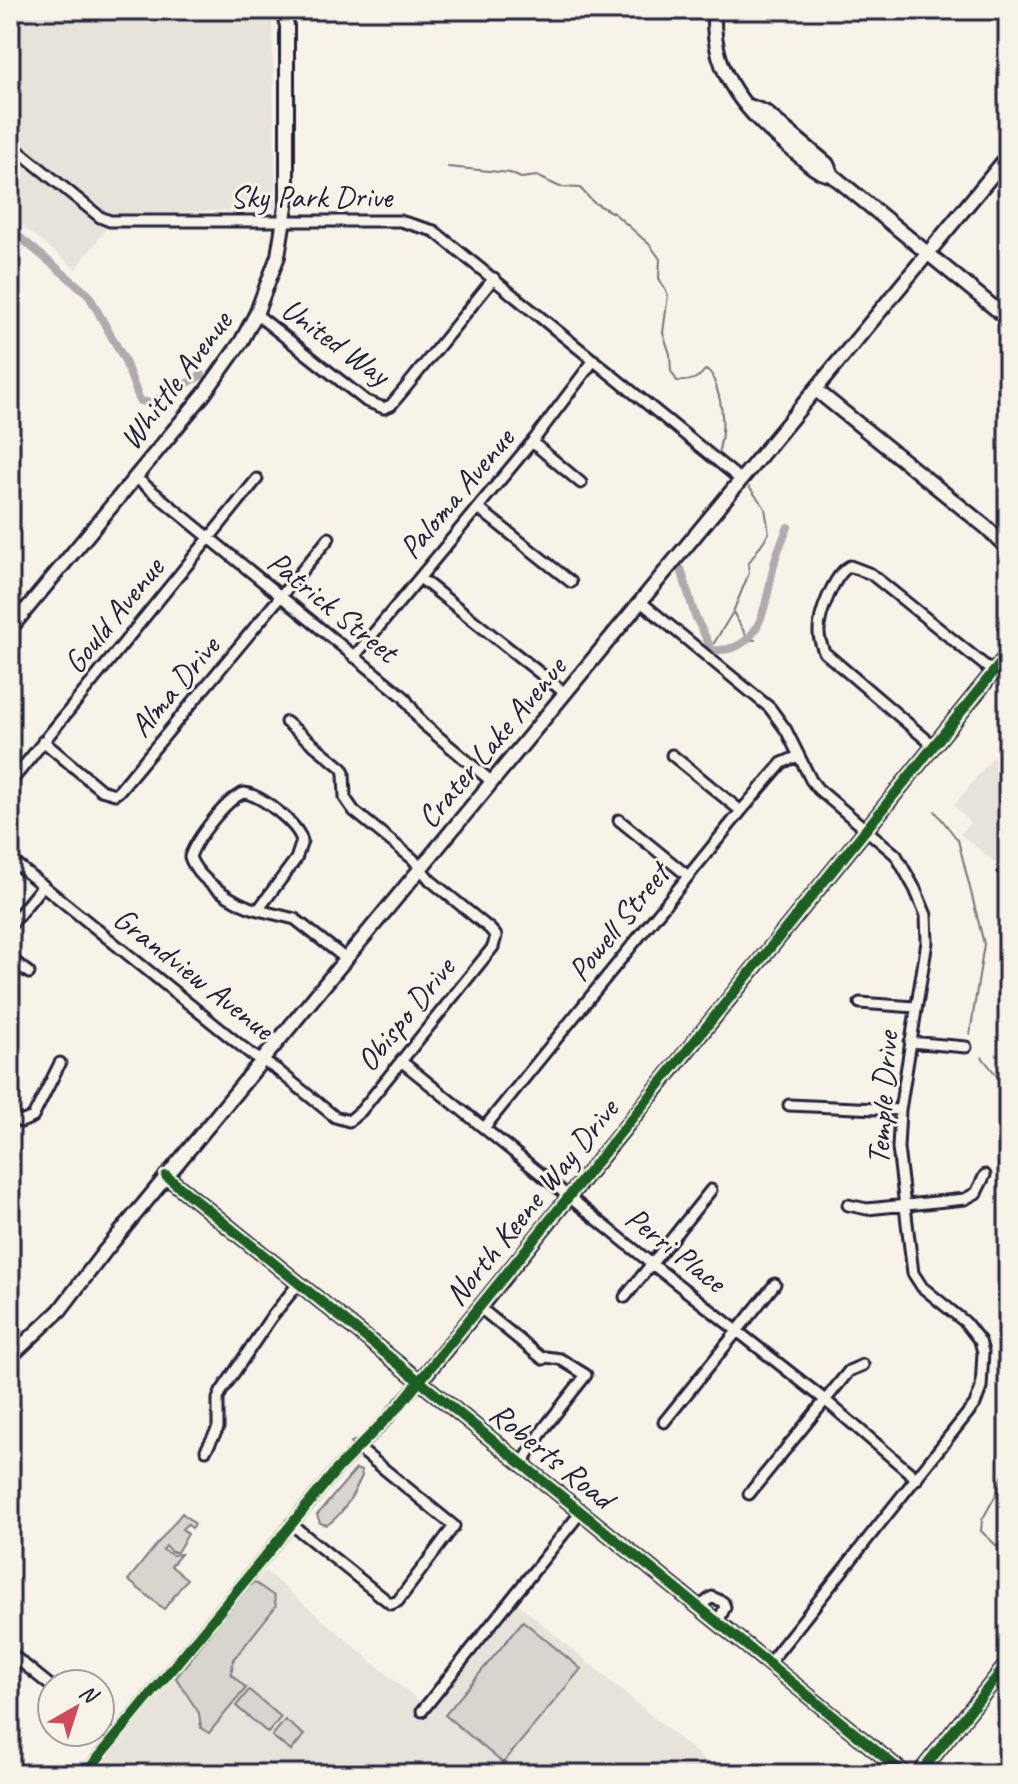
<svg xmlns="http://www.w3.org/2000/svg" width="1018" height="1784" font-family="Caveat,sans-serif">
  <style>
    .built { fill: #e7e3db }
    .green { fill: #d8d5cf; stroke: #7d7c85; stroke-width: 2 }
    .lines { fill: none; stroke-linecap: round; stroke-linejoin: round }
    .stream { stroke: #76747f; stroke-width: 2 }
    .canal { stroke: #aeabad; stroke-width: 8 }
    .street-casing { stroke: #22223b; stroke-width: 15 }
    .secondary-casing { stroke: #22223b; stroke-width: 18 }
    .street { stroke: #f7f3e8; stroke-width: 9 }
    .secondary { stroke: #f7f3e8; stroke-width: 12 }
    .cycleway-casing { stroke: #f7f3e8; stroke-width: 15 }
    .cycleway { stroke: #1b5e20; stroke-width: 10 }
    .labels { text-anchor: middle; stroke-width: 6; stroke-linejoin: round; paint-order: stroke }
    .street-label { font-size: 32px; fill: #22223b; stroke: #f7f3e8 }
  </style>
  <rect width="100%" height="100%" fill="#f7f3e8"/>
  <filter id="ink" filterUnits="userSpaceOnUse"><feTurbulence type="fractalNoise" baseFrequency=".0125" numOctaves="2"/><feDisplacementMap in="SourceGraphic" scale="16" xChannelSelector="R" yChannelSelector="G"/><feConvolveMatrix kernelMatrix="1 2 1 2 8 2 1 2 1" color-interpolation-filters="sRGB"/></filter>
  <g filter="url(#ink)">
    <path class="built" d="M48 14 272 15 276 208 117 215 76 269 10 216V15Z
      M1008 739V873L960 834 970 823 954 805Z
      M265 1571 427 1708 515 1601 721 1774H96Z"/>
    <path class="green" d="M356 1469 361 1471 362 1476C354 1493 344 1514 327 1525L320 1523 317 1515Z
      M182 1513 195 1524 192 1528 187 1524 182 1529 188 1534 177 1552H171L166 1546 163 1550 172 1555 181 1554 171 1566 187 1579 164 1609 128 1580Z
      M254 1582 274 1596 276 1606 234 1659 231 1674 246 1688 209 1733 201 1728 199 1713 176 1678 241 1593Z
      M523 1621 581 1669 503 1763 445 1715Z
      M249 1690 281 1717 268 1733 236 1706Z
      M285 1720 304 1735 291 1751 272 1736Z"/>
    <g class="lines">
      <path class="stream" d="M448 167 510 173 521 178 537 176 560 187 580 188 593 202 615 214 650 245 660 259 659 278 668 295 663 333 670 354 671 371 677 381C688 382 698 380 705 370L711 373C722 398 726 424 719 450
        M749 487 765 508 769 533 748 564 749 573 733 612 748 639 755 640
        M711 648 733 612
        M935 811 958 840 984 944 970 1034
        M982 1057 1008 1090
        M1008 1459 998 1491 982 1520 981 1531 999 1548 1008 1565"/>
      <path class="canal" d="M10 229 88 294 124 359 140 401 151 403 202 375
        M681 569 695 616 712 650C767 654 765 594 776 557 779 547 784 537 788 527"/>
      <defs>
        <path id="street" d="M10 144 100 217 110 221H400L434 231 741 480
          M256 314 366 401 384 408 391 405 407 386 494 278
          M532 442 581 483
          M135 477 404 697 422 723 492 782
          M478 508 571 582
          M420 578 565 693
          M641 602 770 708 786 730 811 780 818 789 896 855 915 889 926 915 927 942 900 1110 898 1148 913 1273 922 1287 965 1322 980 1341 983 1352 981 1388 975 1404 769 1663
          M354 657 536 437 594 360
          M43 741 101 790 115 794 119 791 329 538
          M934 746 824 652C822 646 819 640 819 633 818 616 834 574 850 566L871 574 993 672
          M672 755 741 811
          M10 783 257 479
          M244 793C261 795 298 824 302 841L296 859 258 910C235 904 198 880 190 857 196 839 227 798 244 793Z
          M619 820 688 876
          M10 859 251 1054 276 1069 335 1117 349 1121 361 1111 493 947 496 936 490 929 430 880 413 859 354 811 345 798 344 773 342 768 286 722
          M258 910 295 919 346 959
          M10 926 43 885
          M10 958 29 973
          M860 1003 915 1007
          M910 1042 966 1047
          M401 1061 652 1264 825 1400 917 1479
          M789 1105 900 1110
          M10 1115 21 1122 33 1117 60 1063
          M484 1128 741 811 782 763 798 756
          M848 1205 867 1209 965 1199 976 1193 985 1175
          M625 1297 711 1190
          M479 1307 543 1359 546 1357 560 1359 586 1375 545 1427 522 1464
          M664 1422 775 1284
          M206 1450 218 1428V1399L221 1392 270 1319 298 1284
          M749 1494 849 1371 863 1365
          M291 1524 391 1604 398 1601 454 1526 357 1447
          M699 1607 712 1597 723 1602 725 1607 718 1622
          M10 1653 52 1687
          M422 1711 581 1512
          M100 1726 114 1737
          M85 1774 338 1468 385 1421 420 1381"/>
        <path id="secondary" d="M714 10C711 77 748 114 796 153 807 162 817 174 832 175
          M749 106 765 112 827 164 832 175 1008 319
          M816 390 986 527 1008 549
          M10 629 204 394 241 342 256 314 278 256 287 200V26L283 10
          M166 1176 905 1774
          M10 1357 60 1310 105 1251 1008 156
          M420 1381 1008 654
          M919 1774 1008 1663"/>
      </defs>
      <use href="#street" class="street-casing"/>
      <use href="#secondary" class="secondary-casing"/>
      <use href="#street" class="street"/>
      <use href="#secondary" class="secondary"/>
      <defs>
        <path id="cycleway" d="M166 1176 905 1774
          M85 1774 338 1468 400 1405 1008 654
          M919 1774 1008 1663"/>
      </defs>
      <use href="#cycleway" class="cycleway-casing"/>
      <use href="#cycleway" class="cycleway"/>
    </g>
  </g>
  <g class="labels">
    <g class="street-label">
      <text x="311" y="207">Sky Park Drive</text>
      <text transform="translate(336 341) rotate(36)" y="11">United Way</text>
      <text transform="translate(175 380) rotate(-53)" y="11">Whittle Avenue</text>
      <text transform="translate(456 493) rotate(-50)" y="11">Paloma Avenue</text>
      <text transform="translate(333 606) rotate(39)" y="11">Patrick Street</text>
      <text transform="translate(113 615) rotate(-51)" y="11">Gould Avenue</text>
      <text transform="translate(174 686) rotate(-50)" y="11">Alma Drive</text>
      <text transform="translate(491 742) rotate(-50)" y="11">Crater Lake Avenue</text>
      <text transform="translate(618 922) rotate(-51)" y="11">Powell Street</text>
      <text transform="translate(194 973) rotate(38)" y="11">Grandview Avenue</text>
      <text transform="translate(405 1014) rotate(-51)" y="11">Obispo Drive</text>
      <text transform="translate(882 1098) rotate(-86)" y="11">Temple Drive</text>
      <text transform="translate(531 1202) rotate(-51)" y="11">North Keene Way Drive</text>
      <text transform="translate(676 1249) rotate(38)" y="11">Perri Place</text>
      <text transform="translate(552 1455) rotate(39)" y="11">Roberts Road</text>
    </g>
  </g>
  <rect width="1018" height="1784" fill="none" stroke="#f7f3e8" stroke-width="40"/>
  <rect x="20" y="20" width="978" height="1744" fill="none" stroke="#22223b" stroke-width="3" filter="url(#ink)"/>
  <g transform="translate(76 1708) rotate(39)"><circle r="38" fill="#f7f3e8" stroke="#a29fa3" stroke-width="2"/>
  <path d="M0-6L14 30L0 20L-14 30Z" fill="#d1495b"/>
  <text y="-12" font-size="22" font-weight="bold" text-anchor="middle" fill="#22223b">N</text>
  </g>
</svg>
